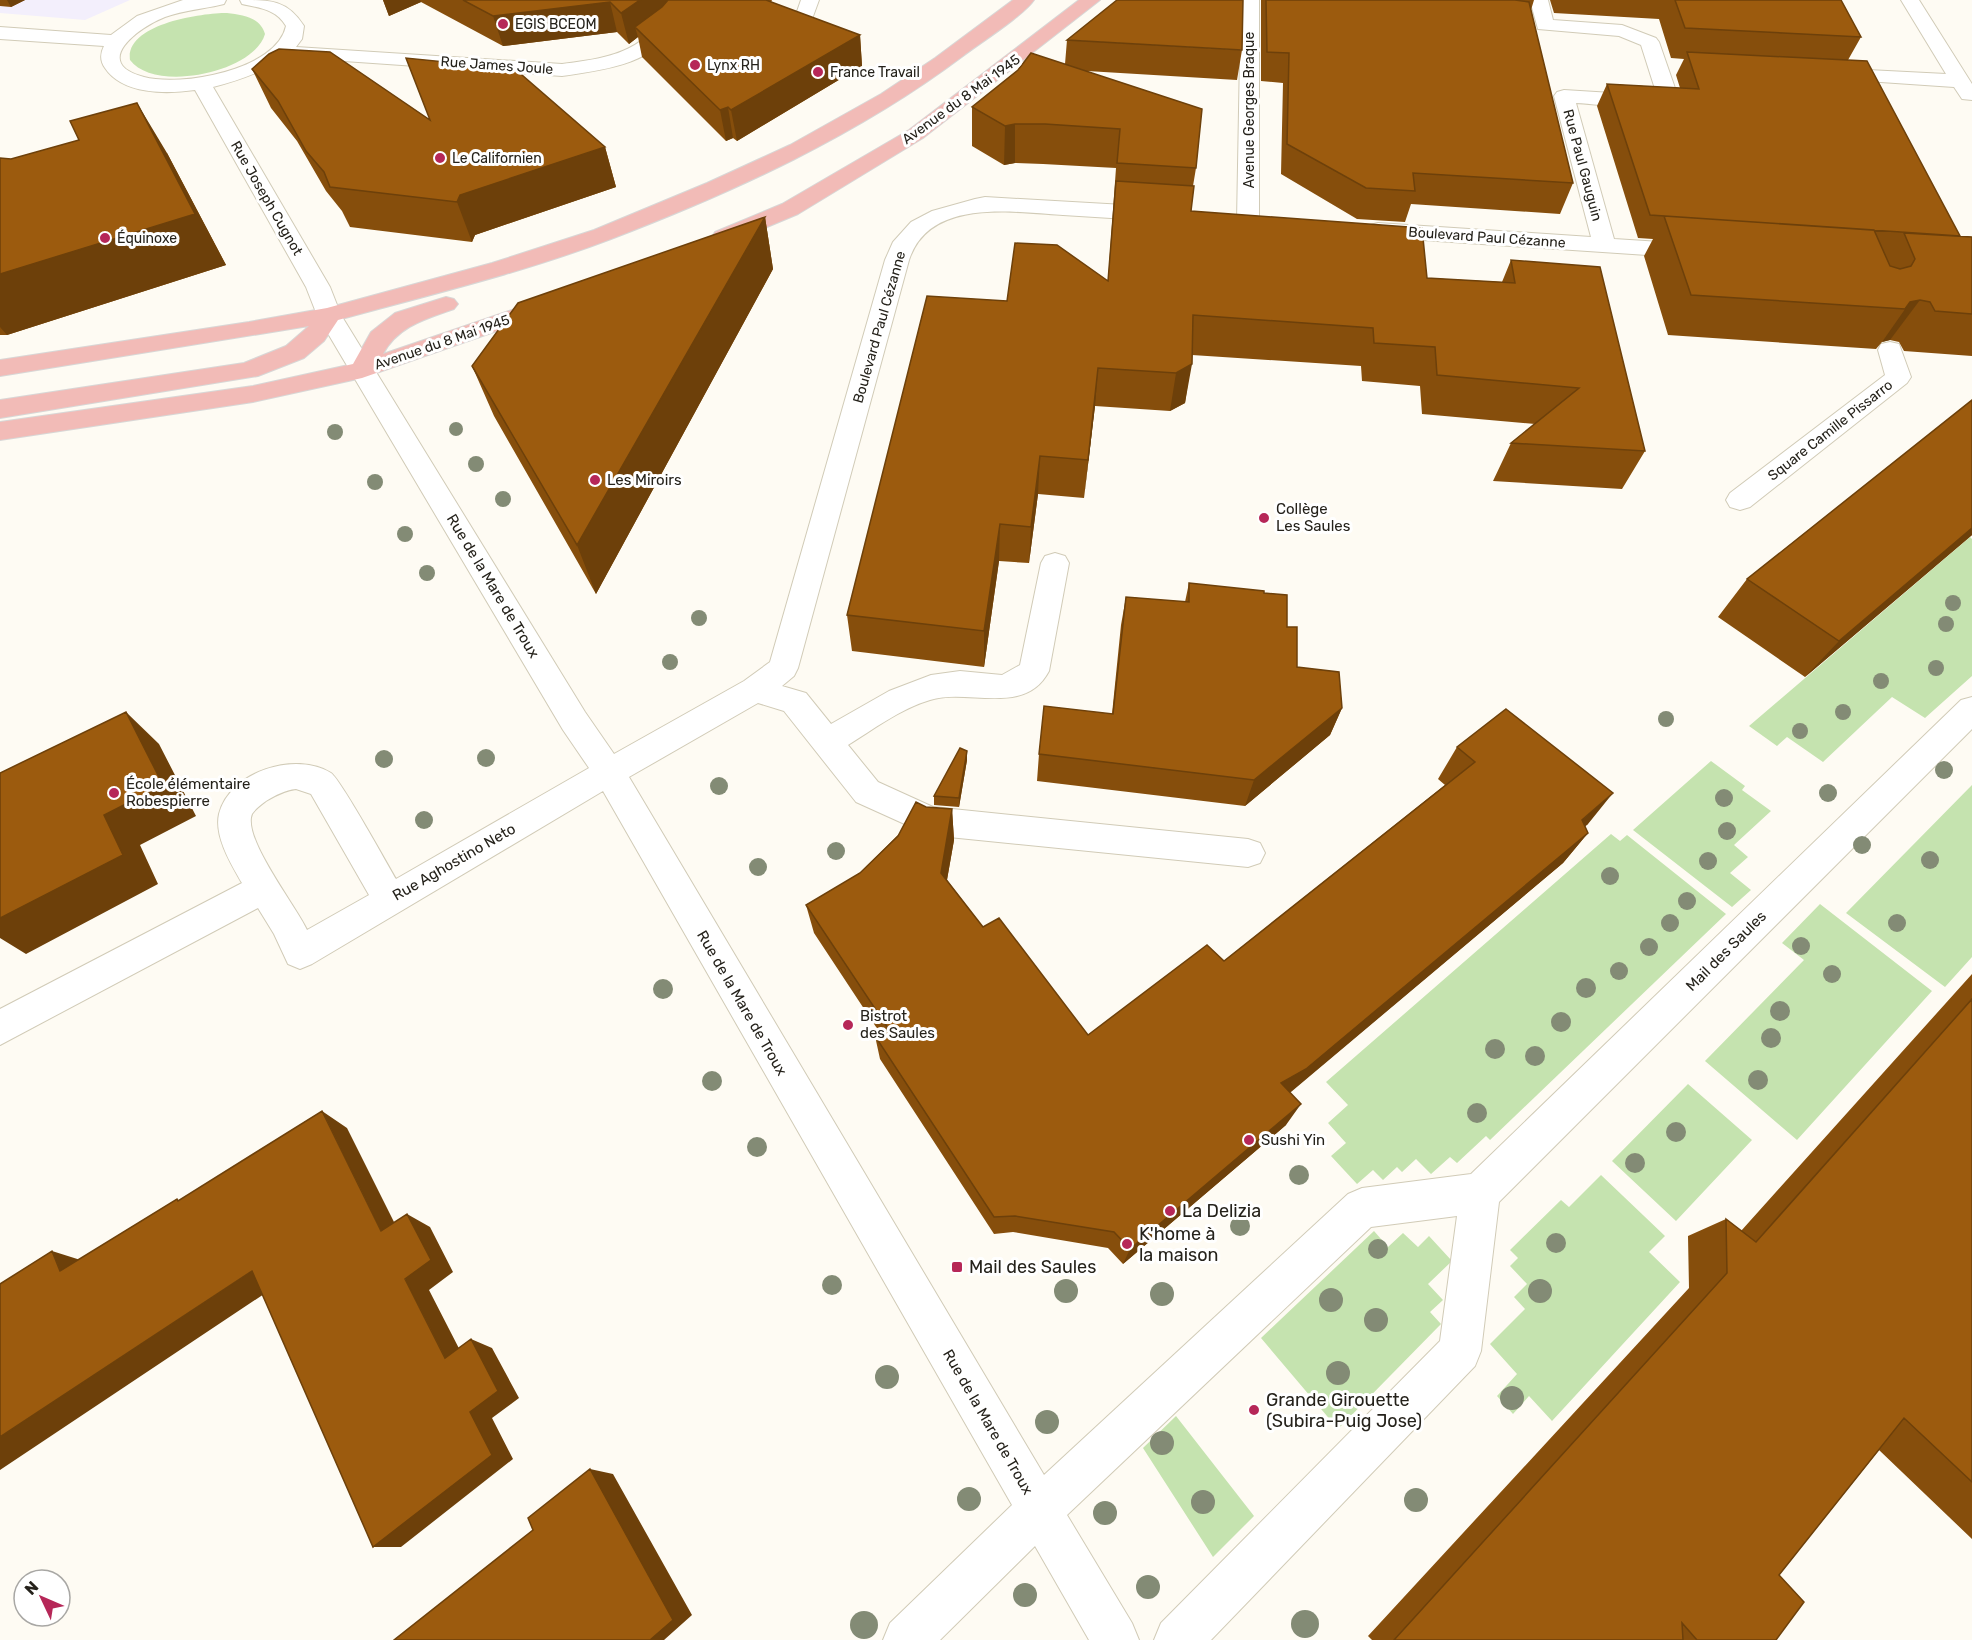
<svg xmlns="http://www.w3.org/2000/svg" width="1972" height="1640" font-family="Rubik,sans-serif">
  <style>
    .commercial { fill: #f3effc }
    .green { fill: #c5e3af }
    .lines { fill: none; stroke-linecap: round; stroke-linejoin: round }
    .minor-casing { stroke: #d1cbb7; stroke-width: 2 }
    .major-casing { stroke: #d8d7d6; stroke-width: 2 }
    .minor { fill: #fff; fill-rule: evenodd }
    .major { fill: #f2bbb7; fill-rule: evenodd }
    .tree { fill: #838b75 }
    .wall { fill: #864e0c }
    .shaded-wall { fill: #6d400a }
    .building { fill: #9c5b0e; stroke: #6d400a; stroke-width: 1.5 }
    .poi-dot { fill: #b62758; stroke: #fff; stroke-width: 2 }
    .labels { text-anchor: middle; stroke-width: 6; stroke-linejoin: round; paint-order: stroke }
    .far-poi-label { font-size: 14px; fill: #25221b; stroke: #fff; text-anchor: start }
    .far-street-label { font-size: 14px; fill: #25221b; stroke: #fff }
    .poi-label { font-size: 15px; fill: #25221b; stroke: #fff; text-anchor: start }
    .street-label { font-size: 15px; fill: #25221b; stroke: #fff }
    .near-poi-label { font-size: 18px; fill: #25221b; stroke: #fff; text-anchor: start }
  </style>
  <rect width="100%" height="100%" fill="#fefbf3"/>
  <path class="commercial" d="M0 0H130L85 20 0 13Z"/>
  <path class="green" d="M227 13C243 15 260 17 265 34 254 73 154 93 130 60 125 24 201 13 227 13Z
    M1970 537 1972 539V676L1925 718 1892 697 1823 762 1787 737 1777 746 1749 726Z
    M1711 761 1745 786 1742 790 1771 811 1734 845 1748 857 1730 873 1751 890 1732 907 1633 830Z
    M1972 785V957L1945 987 1846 913Z
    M1611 834 1620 841 1627 835 1726 914 1490 1140 1486 1136 1457 1163 1450 1157 1431 1174 1416 1159 1402 1172 1397 1167 1383 1180 1373 1170 1357 1184 1331 1156 1346 1143 1328 1123 1348 1105 1326 1082Z
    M1820 904 1932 991 1797 1140 1705 1061 1804 960 1782 943Z
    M1688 1084 1752 1140 1676 1221 1612 1161Z
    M1601 1175 1665 1236 1649 1252 1680 1282 1552 1421 1529 1396 1513 1414 1497 1396 1517 1374 1490 1344 1525 1309 1514 1297 1527 1284 1510 1266 1518 1258 1510 1250 1561 1200 1569 1207Z
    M1374 1231 1388 1247 1403 1233 1418 1247 1429 1236 1452 1261 1428 1284 1443 1300 1430 1312 1441 1324 1338 1429 1261 1338Z
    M1176 1416 1254 1516 1213 1557 1143 1448Z"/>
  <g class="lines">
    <defs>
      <path id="minor" d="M183 0H226L224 4C204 9 184 10 165 17 139 27 90 63 144 77 181 87 277 70 286 26 276 9 260 8 242 4L240 0C271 0 287 0 304 26L302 39 296 47 562 64C618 57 645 51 676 0H694C688 10 683 23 675 32 645 65 604 70 562 76L286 57C263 72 240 80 213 87L330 287 341 315 585 712 614 754 744 681 770 662 885 260 893 242 911 222 932 211 975 199 985 197 1159 207 1167 209 1170 214 1167 219 1159 221C1127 219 1095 217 1063 215 1012 212 929 198 909 260L798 668 794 676 782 686 806 693 831 724 889 691 931 675 960 671 1002 675 1020 665 1041 563 1045 556 1055 553 1065 556 1069 563 1049 671C1025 717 968 688 930 700 900 709 874 729 848 745L878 782 933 807 1248 839 1260 843 1265 853 1260 863 1248 867 929 835 856 802 784 711 758 703 629 777 1044 1475 1348 1194 1362 1188 1471 1174 1961 700 1972 697V729L1499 1202 1481 1351 1475 1366 1211 1640H1154L1161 1623 1440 1341 1457 1216 1371 1227 1067 1515 1132 1623 1139 1640H1089L1035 1546 940 1640H883L890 1623 1012 1505 603 791 312 964 300 969 288 964 274 934 258 908 0 1045V1009L242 883C231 864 214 836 219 814 230 771 296 751 331 773 341 780 386 862 396 879L589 768 563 730 317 315 306 287 195 90C167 94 123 95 105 68 100 61 100 54 104 46L0 39V27L111 35 137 16ZM296 789 311 794 369 895 307 930C296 906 242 838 252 814 255 809 262 804 266 801 276 795 285 790 296 789Z
        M801 0H819L808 30H794L792 26Z
        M1241 0H1259V221L1256 226 1248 228 1240 226 1237 221Z
        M1530 0H1548L1553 20 1622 25 1656 38 1659 42 1676 91C1659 116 1603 104 1576 103L1614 239 1692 244 1700 246 1703 251 1700 256 1692 258 1378 237 1370 235 1367 230 1370 225 1378 223 1591 237 1554 96 1557 92 1564 90 1644 95 1655 89 1641 45 1619 36 1538 29Z
        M1901 0H1919L1972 84V100L1962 99 1954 87 1822 78 1819 74 1822 70 1829 68 1946 74Z
        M1890 342 1899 344 1911 377 1907 383 1750 507 1740 510 1730 507 1726 500 1730 493 1885 375 1878 350 1881 344Z"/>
      <path id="major" d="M1013 0H1034C1024 15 980 43 963 56 858 135 734 192 611 239 522 273 429 295 338 320L324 341 304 358 258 376 0 418V400L244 363 286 346 309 326 0 376V360L249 322 327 308 492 263 594 230 707 183 790 145 881 94 935 58Z
        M1079 0H1100L923 138 798 214 731 242 723 244 715 242 712 237 715 232 782 204 909 130Z
        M446 297 454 299 458 304 454 309C426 319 398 326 383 354L538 301 546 299 554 301 558 306 554 311 362 378 253 402 0 440V422L253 386 353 364 371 332 395 313Z"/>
    </defs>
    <use href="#minor" class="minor-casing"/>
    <use href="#major" class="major-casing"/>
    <use href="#minor" class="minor"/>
    <use href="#major" class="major"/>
  </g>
  <g class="tree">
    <circle cx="456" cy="429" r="7"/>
    <circle cx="335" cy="432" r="8"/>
    <circle cx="476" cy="464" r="8"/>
    <circle cx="375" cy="482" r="8"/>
    <circle cx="503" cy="499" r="8"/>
    <circle cx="405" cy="534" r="8"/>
    <circle cx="427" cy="573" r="8"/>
    <circle cx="1953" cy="603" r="8"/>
    <circle cx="699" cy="618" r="8"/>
    <circle cx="1946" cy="624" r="8"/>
    <circle cx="670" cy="662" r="8"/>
    <circle cx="1936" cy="668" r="8"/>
    <circle cx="1881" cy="681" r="8"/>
    <circle cx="1843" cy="712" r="8"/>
    <circle cx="1666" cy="719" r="8"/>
    <circle cx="1800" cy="731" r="8"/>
    <circle cx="486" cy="758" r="9"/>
    <circle cx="384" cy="759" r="9"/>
    <circle cx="1944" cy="770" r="9"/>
    <circle cx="719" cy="786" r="9"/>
    <circle cx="1828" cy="793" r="9"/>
    <circle cx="1724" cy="798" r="9"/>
    <circle cx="424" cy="820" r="9"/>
    <circle cx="1727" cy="831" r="9"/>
    <circle cx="1862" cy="845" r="9"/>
    <circle cx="836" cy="851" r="9"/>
    <circle cx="1930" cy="860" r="9"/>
    <circle cx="1708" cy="861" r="9"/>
    <circle cx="758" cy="867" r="9"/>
    <circle cx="1610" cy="876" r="9"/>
    <circle cx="1687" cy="901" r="9"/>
    <circle cx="1670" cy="923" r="9"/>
    <circle cx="1897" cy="923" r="9"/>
    <circle cx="1801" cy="946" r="9"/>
    <circle cx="1649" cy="947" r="9"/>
    <circle cx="1619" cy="971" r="9"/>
    <circle cx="1832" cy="974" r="9"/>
    <circle cx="1586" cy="988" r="10"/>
    <circle cx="663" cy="989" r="10"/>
    <circle cx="1780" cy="1011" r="10"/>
    <circle cx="1561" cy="1022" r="10"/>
    <circle cx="1771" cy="1038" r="10"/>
    <circle cx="1495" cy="1049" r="10"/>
    <circle cx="1535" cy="1056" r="10"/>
    <circle cx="1758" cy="1080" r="10"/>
    <circle cx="712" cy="1081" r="10"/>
    <circle cx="1477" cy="1113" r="10"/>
    <circle cx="1676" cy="1132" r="10"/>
    <circle cx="757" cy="1147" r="10"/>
    <circle cx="1635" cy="1163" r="10"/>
    <circle cx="1299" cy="1175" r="10"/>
    <circle cx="1240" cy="1226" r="10"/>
    <circle cx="1556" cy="1243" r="10"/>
    <circle cx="1378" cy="1249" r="10"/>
    <circle cx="832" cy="1285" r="10"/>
    <circle cx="1066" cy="1291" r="12"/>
    <circle cx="1540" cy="1291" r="12"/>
    <circle cx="1162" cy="1294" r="12"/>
    <circle cx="1331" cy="1300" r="12"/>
    <circle cx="1376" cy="1320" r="12"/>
    <circle cx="1338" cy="1373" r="12"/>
    <circle cx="887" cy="1377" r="12"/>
    <circle cx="1512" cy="1398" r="12"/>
    <circle cx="1047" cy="1422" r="12"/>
    <circle cx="1162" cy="1443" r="12"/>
    <circle cx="969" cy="1499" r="12"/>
    <circle cx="1416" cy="1500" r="12"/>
    <circle cx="1203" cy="1502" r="12"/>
    <circle cx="1105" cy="1513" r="12"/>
    <circle cx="1148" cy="1587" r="12"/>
    <circle cx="1025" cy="1595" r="12"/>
    <circle cx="1305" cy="1624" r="14"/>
    <circle cx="864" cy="1625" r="14"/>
  </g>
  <path class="wall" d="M0 0H25L11 7 0 6Z
    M383 0H772L771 2 860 35 862 66 737 141 733 138 726 141 642 57 638 37 629 44 617 32 503 46 421 2 389 16Z
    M1261 0H1534L1531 10 1573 183 1560 214 1411 204 1405 222 1357 219 1281 174 1283 83 1261 81Z
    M1550 0H1841L1861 37 1848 60 1959 236 1972 237V356L1904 351 1899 342 1890 340 1882 342 1876 349 1668 335 1644 256 1653 239 1638 238 1597 106 1607 84 1680 88 1676 75 1684 59 1671 58 1659 19 1554 13Z
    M1067 40 1242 50 1237 80 1087 71 1196 168 1193 186 1191 211 1427 278 1502 282 1511 260 1645 451 1622 489 1493 481 1511 443 1535 424 1422 414 1420 386 1362 381 1361 366 1192 355 1185 403 1170 411 1095 406 1084 498 1038 494 1029 563 999 561 984 667 852 651 847 615 1007 301 1108 280 1116 168 1043 164 1015 163 1004 165 972 146V107L1065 64Z
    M252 69 430 120 605 147 616 187 475 235 472 242 350 227 342 211 326 191 297 141 271 108Z
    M167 153 226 265 7 335H0V158L11 159Z
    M765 217 773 269 596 594 494 416 472 366Z
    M1972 400V535L1805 677 1718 617 1747 579Z
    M1189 583 1264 593 1287 627 1297 667 1342 708 1330 735 1245 806 1037 781 1039 754 1112 714 1121 625 1126 597 1185 602Z
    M1457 747 1588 824 1585 826 1588 833 1563 863 1290 1092 1286 1125 1123 1264 1108 1248 1013 1232 994 1234 880 1059 875 1036 880 1033 814 933 806 905 860 873 926 807 952 809 954 840 947 880 983 927 1088 1035 1224 961 1445 785 1438 779Z
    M967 751V760L959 807 934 805V796Z
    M1972 974V1539L1879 1450 1779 1575 1776 1640H1372L1368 1636 1689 1288 1688 1236 1726 1219 1741 1231Z"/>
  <path class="shaded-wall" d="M7 0H25L11 7Z
    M383 0H420L421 2 389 16Z
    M640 0H673L635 27 638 37 629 44 621 13Z
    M610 2 617 32 503 46 493 16Z
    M860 35 862 66 737 141 731 110Z
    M137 103 167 153 226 265 7 335 0 327V274Z
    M728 107 733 138 726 141 720 110Z
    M1015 124V163L1004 165 1005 126Z
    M605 147 616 187 475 235 472 242 457 202 460 195Z
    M765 217 773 269 596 594 577 545Z
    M1920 300 1890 340 1882 342 1910 302Z
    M1192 364 1185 403 1170 411 1176 373Z
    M1098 368 1095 406 1084 498 1088 460Z
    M1040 456 1038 494 1029 563 1031 527Z
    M1000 524 999 561 984 667V631Z
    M1972 528V535L1805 677 1839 641Z
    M1342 708 1330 735 1245 806 1254 780Z
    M126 712 159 744 196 816 140 845 158 884 26 954 0 938V911L104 815Z
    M967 751V760L959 807V798Z
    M1613 793 1588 824 1558 850 1582 820Z
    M952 809 954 840 943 902 941 873Z
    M1588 833 1563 863 1291 1092 1267 1105 1281 1083Z
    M1301 1104 1286 1125 1123 1264 1130 1249Z
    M322 1111 347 1128 405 1244 381 1231Z
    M407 1214 430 1227 453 1272 429 1290 468 1366 445 1358 405 1279Z
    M52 1251 90 1263 60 1271Z
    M252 1271 282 1282 0 1470V1437Z
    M471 1339 492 1348 519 1398 492 1418 513 1459 401 1547H373Z
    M590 1469 613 1474 692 1615 664 1640H650Z"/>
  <path class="building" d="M463 0H640L621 13 610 2 493 16Z
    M668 0H766L860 35 731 110 728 107 720 110 635 27 662 7Z
    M1117 0H1243L1242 50 1067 40Z
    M1266 0H1515L1529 2 1573 183 1413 173 1415 191 1366 188 1287 144 1289 53 1267 52Z
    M1675 0H1841L1861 37 1685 28Z
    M279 49 330 52 430 120 406 58 515 69 605 147 460 195 457 202 330 187 324 172 306 151 278 101 252 69 269 54Z
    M1687 52 1867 61 1960 236 1650 215 1607 84 1699 89Z
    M1031 53 1202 109 1196 168 1117 163 1120 129 1045 124H1015L1005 126 972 107 1018 70Z
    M137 103 195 214 0 274V158L11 159 79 140 70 121Z
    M1116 181 1194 186 1191 211 1422 228 1427 278 1515 283 1511 260 1600 267 1645 451 1511 443 1579 388 1437 375 1435 347 1374 343 1373 328 1193 315 1192 364 1176 373 1098 368 1088 460 1040 456 1031 527 1000 524 984 631 847 615 927 296 1007 301 1015 243 1057 245 1108 281Z
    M1664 216 1874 230 1890 266 1900 269 1911 266 1915 259 1904 233 1972 237V314L1935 311 1930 302 1920 300 1910 302 1905 309 1691 295Z
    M765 217 577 545 472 366 518 303Z
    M1972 400V528L1839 641 1747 579Z
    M1189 583 1264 591V593L1287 595V627H1297V667L1339 672 1342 708 1254 780 1039 754 1044 706 1113 714 1126 597 1189 602Z
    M1506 709 1613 793 1582 820 1588 833 1306 1069 1281 1083 1301 1104 1130 1249 1114 1232 1015 1216 994 1217 875 1036 888 1028 806 905 860 873 898 836 916 802 926 807 952 809 941 873 983 927 999 918 1088 1035 1207 945 1224 961 1475 762 1457 747Z
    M126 712 163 785 104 815 123 855 0 918V773Z
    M960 748 967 751 959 798 934 796Z
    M1972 999V1482L1904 1418 1779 1575 1804 1602 1776 1640H1697L1682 1623 1683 1640H1394L1727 1273 1726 1219 1756 1242Z
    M322 1111 381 1231 407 1214 431 1260 405 1279 445 1358 471 1339 498 1391 470 1412 492 1455 373 1547 252 1271 0 1437V1284L52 1251 60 1271 177 1199 178 1201Z
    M590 1469 673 1620 650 1640H394L533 1530 528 1518Z"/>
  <g class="poi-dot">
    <circle cx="503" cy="24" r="6"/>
    <circle cx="695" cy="65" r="6"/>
    <circle cx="818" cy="72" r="6"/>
    <circle cx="440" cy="158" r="6"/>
    <circle cx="105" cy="238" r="6"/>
    <circle cx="595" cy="480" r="6"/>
    <circle cx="1264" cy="518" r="6"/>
    <circle cx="114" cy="793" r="6"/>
    <circle cx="848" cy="1025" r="6"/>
    <circle cx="1249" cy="1140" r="6"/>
    <circle cx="1170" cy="1211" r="6"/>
    <circle cx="1127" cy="1244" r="6"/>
    <rect x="951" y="1261" width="12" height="12" rx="3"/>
    <circle cx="1254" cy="1410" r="6"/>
  </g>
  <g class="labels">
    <g class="far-poi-label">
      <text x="515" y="29">EGIS BCEOM</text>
      <text x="707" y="70">Lynx RH</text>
      <text x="830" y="77">France Travail</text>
      <text x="452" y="163">Le Californien</text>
      <text x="117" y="243">Équinoxe</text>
    </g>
    <g class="far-street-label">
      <text transform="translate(497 65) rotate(4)" y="5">Rue James Joule</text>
      <text transform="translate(961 99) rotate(-36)" y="5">Avenue du 8 Mai 1945</text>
      <text transform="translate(1249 110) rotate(-90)" y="5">Avenue Georges Braque</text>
      <text transform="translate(1583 165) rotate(75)" y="5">Rue Paul Gauguin</text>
      <text transform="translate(267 198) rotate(60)" y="5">Rue Joseph Cugnot</text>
      <text transform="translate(1487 237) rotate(4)" y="5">Boulevard Paul Cézanne</text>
      <text transform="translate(879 327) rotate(-74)" y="5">Boulevard Paul Cézanne</text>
      <text transform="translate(442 342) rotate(-19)" y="5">Avenue du 8 Mai 1945</text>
      <text transform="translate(1830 430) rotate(-38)" y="5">Square Camille Pissarro</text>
    </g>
    <g class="poi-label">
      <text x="607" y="485">Les Miroirs</text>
      <text x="1276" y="514">Collège<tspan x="1276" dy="17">Les Saules</tspan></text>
      <text x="126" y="789">École élémentaire<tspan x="126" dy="17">Robespierre</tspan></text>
      <text x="860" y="1021">Bistrot<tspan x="860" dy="17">des Saules</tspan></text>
      <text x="1261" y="1145">Sushi Yin</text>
    </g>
    <g class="street-label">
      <text transform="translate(493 586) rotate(59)" y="5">Rue de la Mare de Troux</text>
      <text transform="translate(454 862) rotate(-30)" y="5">Rue Aghostino Neto</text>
      <text transform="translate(1726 951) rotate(-45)" y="5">Mail des Saules</text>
      <text transform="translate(742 1003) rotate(60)" y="5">Rue de la Mare de Troux</text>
      <text transform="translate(988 1422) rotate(60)" y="5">Rue de la Mare de Troux</text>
    </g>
    <g class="near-poi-label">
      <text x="1182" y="1217">La Delizia</text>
      <text x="1139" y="1240">K'home à<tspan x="1139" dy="21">la maison</tspan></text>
      <text x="969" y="1273">Mail des Saules</text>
      <text x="1266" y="1406">Grande Girouette<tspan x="1266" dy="21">(Subira-Puig Jose)</tspan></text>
    </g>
  </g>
  <g transform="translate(42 1598) rotate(314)"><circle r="28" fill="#ffffff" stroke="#a8a7a4" stroke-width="1.5"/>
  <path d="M0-4.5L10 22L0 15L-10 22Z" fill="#b62758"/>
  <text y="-9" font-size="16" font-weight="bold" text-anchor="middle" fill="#25221b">N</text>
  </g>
</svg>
